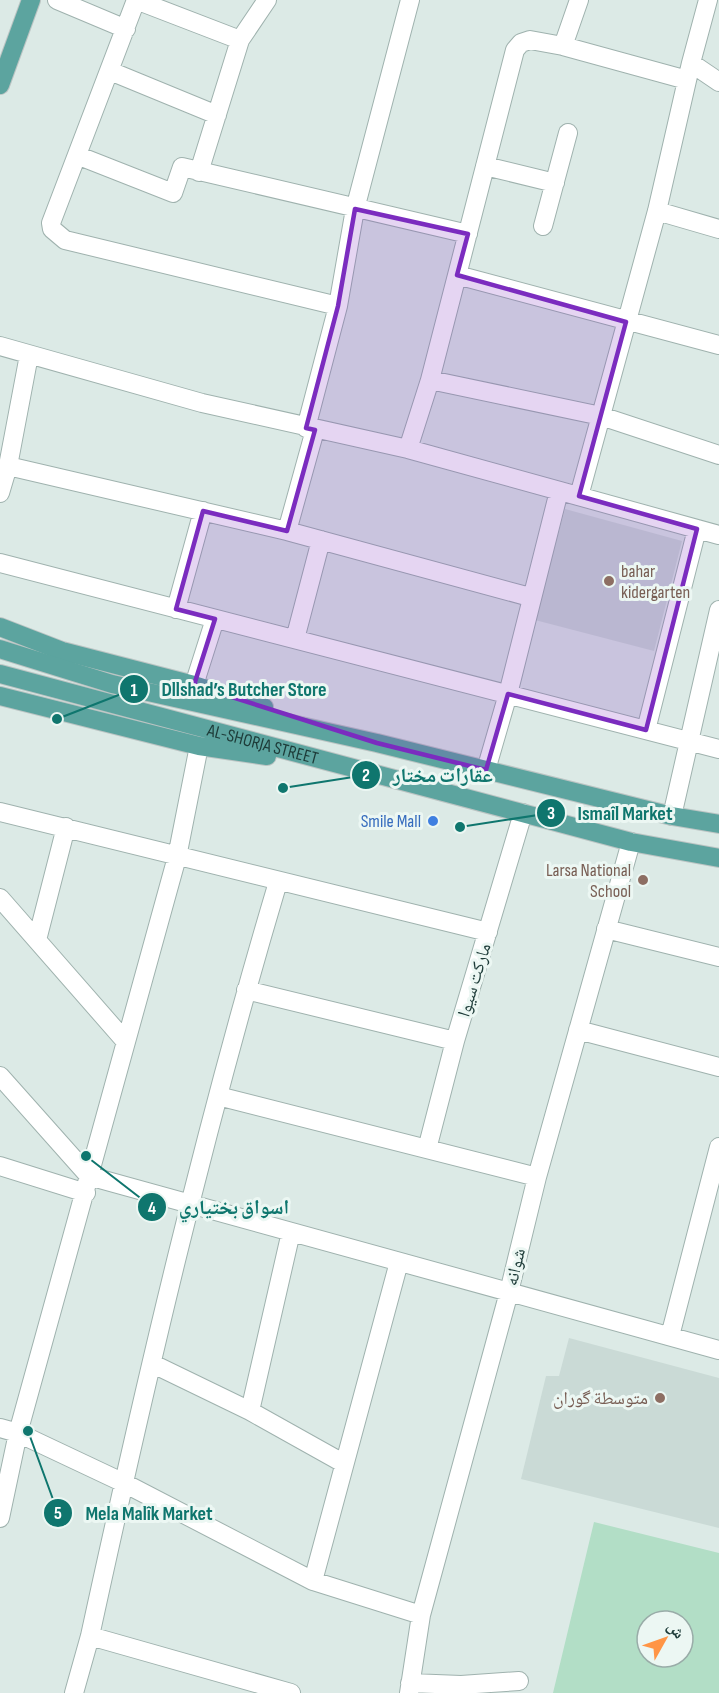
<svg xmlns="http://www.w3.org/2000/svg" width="719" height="1693" font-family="'Sofia Sans Condensed','Noto Naskh Arabic',sans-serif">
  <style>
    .built { fill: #cadad6 }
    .green { fill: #b2dec6; fill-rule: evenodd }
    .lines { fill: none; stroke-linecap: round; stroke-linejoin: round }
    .minor-casing { stroke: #9fb2ae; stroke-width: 20 }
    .major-casing { stroke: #bbc4c3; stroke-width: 20 }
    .minor { stroke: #fff; stroke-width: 18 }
    .major { stroke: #5ca49f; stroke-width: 18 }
    .marked { fill: #7b2cbf; fill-opacity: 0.2; stroke: #7b2cbf; stroke-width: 4.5; stroke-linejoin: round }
    .education-dot { fill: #8d6e63; stroke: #ecf7f3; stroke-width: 2 }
    .shop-dot { fill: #3f7fe0; stroke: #ecf7f3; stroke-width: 2 }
    .labels { text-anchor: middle; stroke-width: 6; stroke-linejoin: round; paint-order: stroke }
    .education-label { font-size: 18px; fill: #785e54; stroke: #ecf7f3; text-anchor: end }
    .street-label { font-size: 18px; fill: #1d3b38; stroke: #ecf7f3 }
    .shop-label { font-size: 18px; fill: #366cbe; stroke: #ecf7f3; text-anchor: end }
    .leader { fill: none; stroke: #0f766e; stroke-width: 2 }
    .callout-dot { fill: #0f766e; stroke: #ecf7f3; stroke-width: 2 }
    .mark-label { font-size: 18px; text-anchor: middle; font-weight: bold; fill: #fff }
    .callout-label { font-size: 20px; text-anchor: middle; font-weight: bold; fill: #0f766e; stroke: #ecf7f3; stroke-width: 6; stroke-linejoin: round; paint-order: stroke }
  </style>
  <rect width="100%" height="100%" fill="#dceae6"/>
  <path class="built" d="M565 509 682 541 654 651 535 620Z
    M569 1338 719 1378V1528L521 1479 546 1376H559Z"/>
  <path class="green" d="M594 1522 719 1553V1693H553ZM647 1621H683V1657H647Z"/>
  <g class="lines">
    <defs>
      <path id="minor" d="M57 0 126 29
        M136 0 51 223 52 229 65 240 338 306
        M136 0 240 40
        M563 46 579 0
        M691 63 719 82
        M110 71 217 115
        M79 156 173 193 182 167 468 234
        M485 166 555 183
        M199 172 240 40 267 0
        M657 211 719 229
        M543 226 568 133
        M457 275 719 345
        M0 346 202 403 408 449 719 535
        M430 380 601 416 719 455
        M306 428 338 306 355 209 410 0
        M408 449 430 380 515 50 521 43 530 40 563 46 687 80
        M8 466 287 531 530 597
        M0 493 8 466 29 355
        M579 496 657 211 691 63 708 0
        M287 531 315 430
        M0 563 719 749
        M176 609 203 511
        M295 639 321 540
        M194 685 215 619
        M646 730 697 529
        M486 770 508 694 559 491
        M0 812 488 932
        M672 816 719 610
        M0 898 126 1042
        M606 929 719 957
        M37 940 66 827
        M246 990 455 1041
        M578 1030 719 1067
        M0 1076 89 1176 719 1350
        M218 1096 537 1177
        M427 1149 455 1041 523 813
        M0 1166 86 1193
        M670 1336 719 1147
        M153 1364 250 1411 343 1463
        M250 1411 291 1232
        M0 1428 18 1433 124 1483 313 1581 421 1615
        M0 1518 18 1433 177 857 199 746
        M313 1581 399 1262
        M90 1636 291 1693
        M410 1683 461 1685 519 1681
        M74 1693 90 1636C145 1383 204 1130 278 882
        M409 1693 421 1615 509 1292 537 1177 631 842"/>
      <g id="major">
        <path d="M0 85 31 0"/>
        <path d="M0 627 62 651 194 685 264 707"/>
        <path d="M0 649 112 684 377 743 672 816 719 824"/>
        <path id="s1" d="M0 674 631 842 719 858"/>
        <path d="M0 696 199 746 267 756"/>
      </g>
    </defs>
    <use href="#minor" class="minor-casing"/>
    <use href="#major" class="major-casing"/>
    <use href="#minor" class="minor"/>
    <use href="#major" class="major"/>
  </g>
  <path class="marked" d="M355 209 468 234 457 275 626 322 579 496 697 529 646 730 508 694 486 770 377 743 194 685 215 619 176 609 203 511 287 531 315 430 306 428 338 306Z"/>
  <g class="education-dot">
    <circle cx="609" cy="581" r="6"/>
    <circle cx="643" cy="880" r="6"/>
    <circle cx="660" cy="1398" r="6"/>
  </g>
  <circle class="shop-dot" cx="433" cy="821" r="6"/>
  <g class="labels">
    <g class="education-label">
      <text x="621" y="577" text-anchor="start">bahar<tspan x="621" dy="21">kidergarten</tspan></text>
      <text x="631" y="876">Larsa National<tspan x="631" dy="21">School</tspan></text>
      <text x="648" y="1404">متوسطة گوران</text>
    </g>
    <g class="street-label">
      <text dy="6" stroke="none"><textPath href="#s1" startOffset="272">AL-SHORJA STREET</textPath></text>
      <text transform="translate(474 980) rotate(-73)" y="6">مارکت سیوا</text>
      <text transform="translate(515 1267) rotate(-77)" y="6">شوانە</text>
    </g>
    <g class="shop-label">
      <text x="421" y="827">Smile Mall</text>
    </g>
  </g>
  <path class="leader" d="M57 719L134 689M283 788L366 775M460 827L551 813M86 1156L152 1207M28 1431L58 1513"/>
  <g class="callout-dot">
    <circle cx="57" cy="719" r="6"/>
    <circle cx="283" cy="788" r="6"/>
    <circle cx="460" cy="827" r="6"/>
    <circle cx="86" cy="1156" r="6"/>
    <circle cx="28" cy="1431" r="6"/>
    <circle cx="134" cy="689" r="15"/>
    <circle cx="366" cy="775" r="15"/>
    <circle cx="551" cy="813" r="15"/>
    <circle cx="152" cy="1207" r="15"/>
    <circle cx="58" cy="1513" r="15"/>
  </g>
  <g class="mark-label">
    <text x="134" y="696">1</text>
    <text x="366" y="781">2</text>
    <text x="551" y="819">3</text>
    <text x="152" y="1214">4</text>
    <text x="58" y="1519">5</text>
  </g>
  <g class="callout-label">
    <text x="244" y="696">Dllshad’s Butcher Store</text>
    <text x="443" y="782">عقارات مختار</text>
    <text x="625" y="820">Ismaîl Market</text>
    <text x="234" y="1214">اسواق بختياري</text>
    <text x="149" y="1520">Mela Malîk Market</text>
  </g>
  <g transform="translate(665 1639) rotate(50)"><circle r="28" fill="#ecf7f3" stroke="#99aca8" stroke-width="1.5"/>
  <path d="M0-4.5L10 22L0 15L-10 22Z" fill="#ff9545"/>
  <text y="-9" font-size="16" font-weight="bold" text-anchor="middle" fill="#1d3b38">ش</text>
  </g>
</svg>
